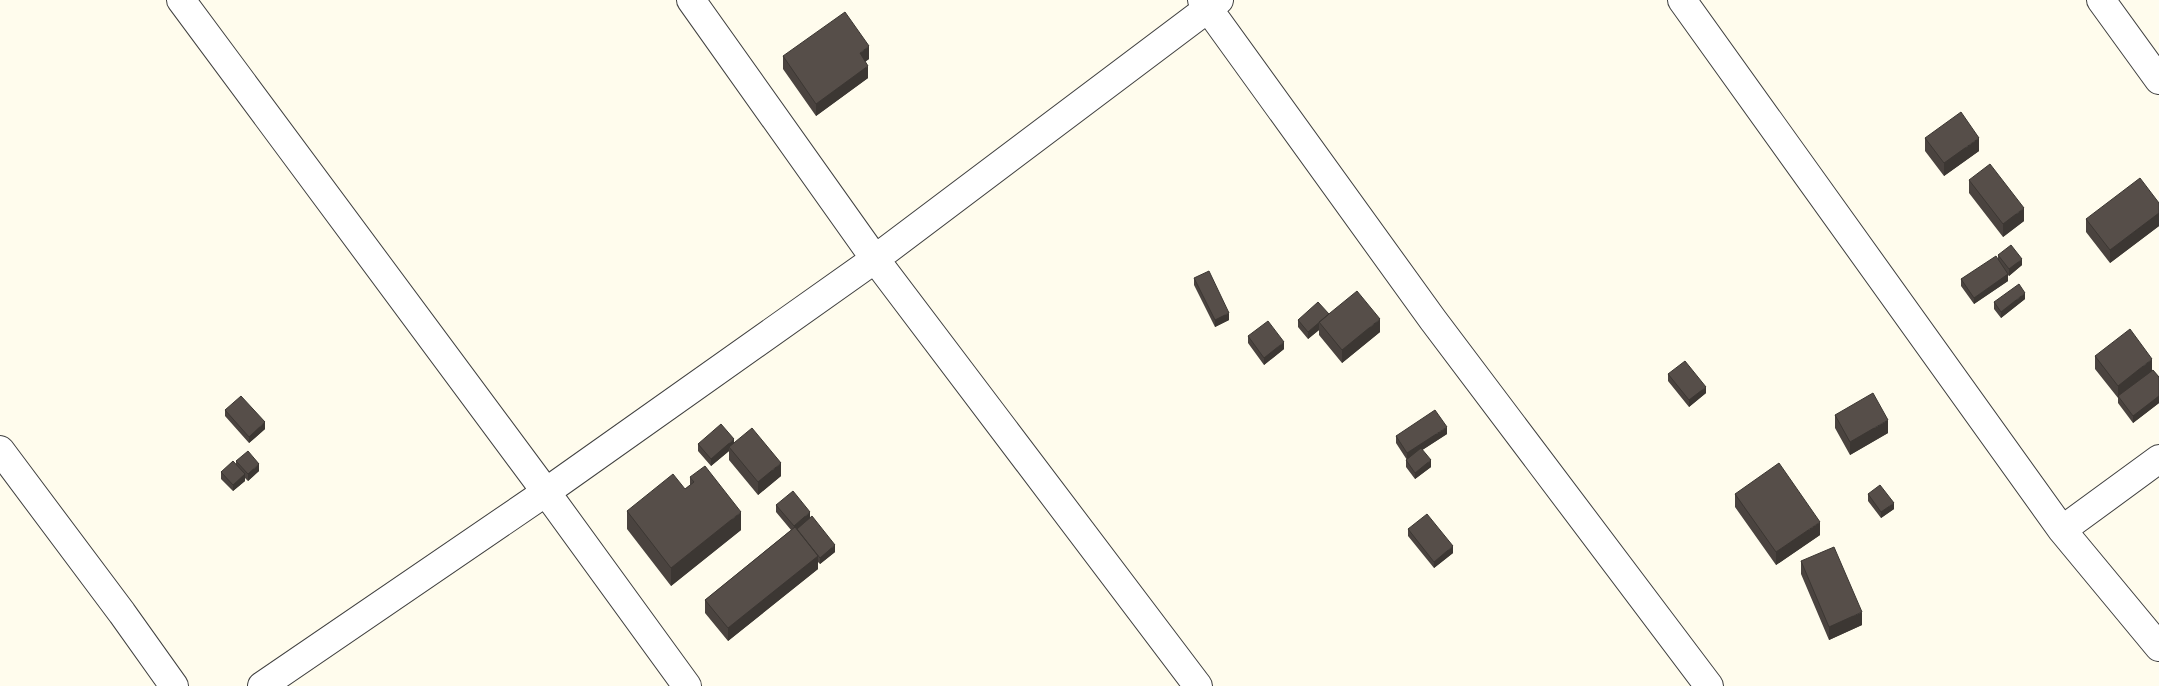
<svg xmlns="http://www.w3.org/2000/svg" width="2159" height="686" font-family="Spectral,serif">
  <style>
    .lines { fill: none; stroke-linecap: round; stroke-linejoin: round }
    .street-casing { stroke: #404040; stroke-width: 30 }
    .street { stroke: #fff; stroke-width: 28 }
    .wall { fill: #4a433f }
    .shaded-wall { fill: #3c3733 }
    .building { fill: #564e49; stroke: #3c3733 }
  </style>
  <rect width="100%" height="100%" fill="#fffced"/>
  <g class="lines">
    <defs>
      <path id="street" d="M181 0 546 492 687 686
        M691 0 875 259 1198 686
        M1202 0 1433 320 1709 686
        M1682 0 2062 530 2159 647
        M2101 0 2159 80
        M0 450 122 613 174 686
        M2062 530 2159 459
        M262 686 546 492 875 259 1219 0"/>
    </defs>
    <use href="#street" class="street-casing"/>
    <use href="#street" class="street"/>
  </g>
  <path class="wall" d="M783 56 869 59 865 61 868 78 816 116 783 69Z
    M1925 138 1979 151 1944 176 1925 151Z
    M1969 180 2024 221 2003 237 1969 193Z
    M2159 203V226L2110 263 2086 232V219Z
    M1998 255 2022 265 2009 276 2008 275V281L1974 304 1961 286V279L1998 259Z
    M1194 278 1229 320 1215 327 1194 285Z
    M2025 299 2001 318 1994 309V302Z
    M1329 314 1380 332 1342 363 1319 335V330L1308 339 1298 327V320Z
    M1248 336 1284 349 1264 365 1248 343Z
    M2095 356 2152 370 2159 377V403L2133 423 2118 403V398L2095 369Z
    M1668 374 1706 393 1689 407 1668 381Z
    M225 410 265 429 249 443 225 416Z
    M1835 415 1888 433 1850 455 1835 428Z
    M1447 434 1422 450 1431 467 1415 479 1406 467V460H1407L1396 443V436Z
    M734 443 781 476 758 495 729 460V451L711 466 698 451V444Z
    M236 461 259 471 248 481 245 478V481L233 491 221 479V472L236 464Z
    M690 477 741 530 671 586 627 529V511L685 489 690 485Z
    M1735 494 1820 535 1776 565 1735 507Z
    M1868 494 1894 509 1881 518 1868 501Z
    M776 505 810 518 835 552 820 564 818 562V569L728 641 705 613V600L791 530 776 512Z
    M1408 529 1453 553 1434 568 1408 536Z
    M1801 561 1862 625 1829 640 1801 574Z"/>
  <path class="shaded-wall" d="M869 46V59L860 66V53Z
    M868 66V78L816 116V104Z
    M1979 138V151L1944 176V163Z
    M2024 208V221L2003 237V224Z
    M2159 213V226L2110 263V250Z
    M2022 259V265L2009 276V269Z
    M2008 274V281L1974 304V298Z
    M2025 293V299L2001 318V312Z
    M1229 313V320L1215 327V320Z
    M1380 319V332L1342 363V350Z
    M1319 323V330L1308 339V332Z
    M1284 342V349L1264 365V358Z
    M2152 359V372L2118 396V398V386Z
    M1706 387V393L1689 407V400Z
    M2159 396V403L2133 423V416Z
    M1888 420V433L1850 455V442Z
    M265 422V429L249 443V437Z
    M1447 427V434L1407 460V453Z
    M734 439V446L729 447V451L711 466V459Z
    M1431 460V467L1415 479V473Z
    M781 463V476L758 495V482Z
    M259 464V471L248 481V474Z
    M245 474V481L233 491V485Z
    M1894 503V509L1881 518V512Z
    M741 512V530L671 586V568Z
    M810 512V519L794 532V526Z
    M1820 522V535L1776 565V552Z
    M835 545V552L820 564V558Z
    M1453 546V553L1434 568V562Z
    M818 556V569L728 641V628Z
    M1862 612V625L1829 640V627Z"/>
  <path class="building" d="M845 12 869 46 860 53 868 66 816 104 783 56Z
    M1961 112 1979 138 1944 163 1925 138Z
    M1990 164 2024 208 2003 224 1969 180Z
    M2140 178 2159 203V213L2110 250 2086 219Z
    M2011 245 2022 259 2009 269 1998 255Z
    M1996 256 2008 274 1974 298 1961 279Z
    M1209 271 1229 313 1215 320 1194 278Z
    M2019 284 2025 293 2001 312 1994 302Z
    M1357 291 1380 319 1342 350 1319 322Z
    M1318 302 1329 314 1308 332 1298 320Z
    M1268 321 1284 342 1264 358 1248 336Z
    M2130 329 2152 359 2118 386 2095 356Z
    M1685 361 1706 387 1689 400 1668 374Z
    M2153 370 2159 377V396L2133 416 2118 396Z
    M1873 393 1888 420 1850 442 1835 415Z
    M241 396 265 422 249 437 225 410Z
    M1435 410 1447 427 1407 453 1396 436Z
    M721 424 734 439 711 459 698 444Z
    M752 428 781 463 758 482 729 447Z
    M1421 448 1431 460 1415 473 1406 460Z
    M248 451 259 464 248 474 236 461Z
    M233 461 245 474 233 485 221 472Z
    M1779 463 1820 522 1776 552 1735 494Z
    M705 466 741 512 671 568 627 511 673 474 685 489 694 482 690 477Z
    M1880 485 1894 503 1881 512 1868 494Z
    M793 491 810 512 794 526 776 505Z
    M1427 514 1453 546 1434 562 1408 529Z
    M812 516 835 545 820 558 797 529Z
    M795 527 818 556 728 628 705 600Z
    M1834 547 1862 612 1829 627 1801 561Z"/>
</svg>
